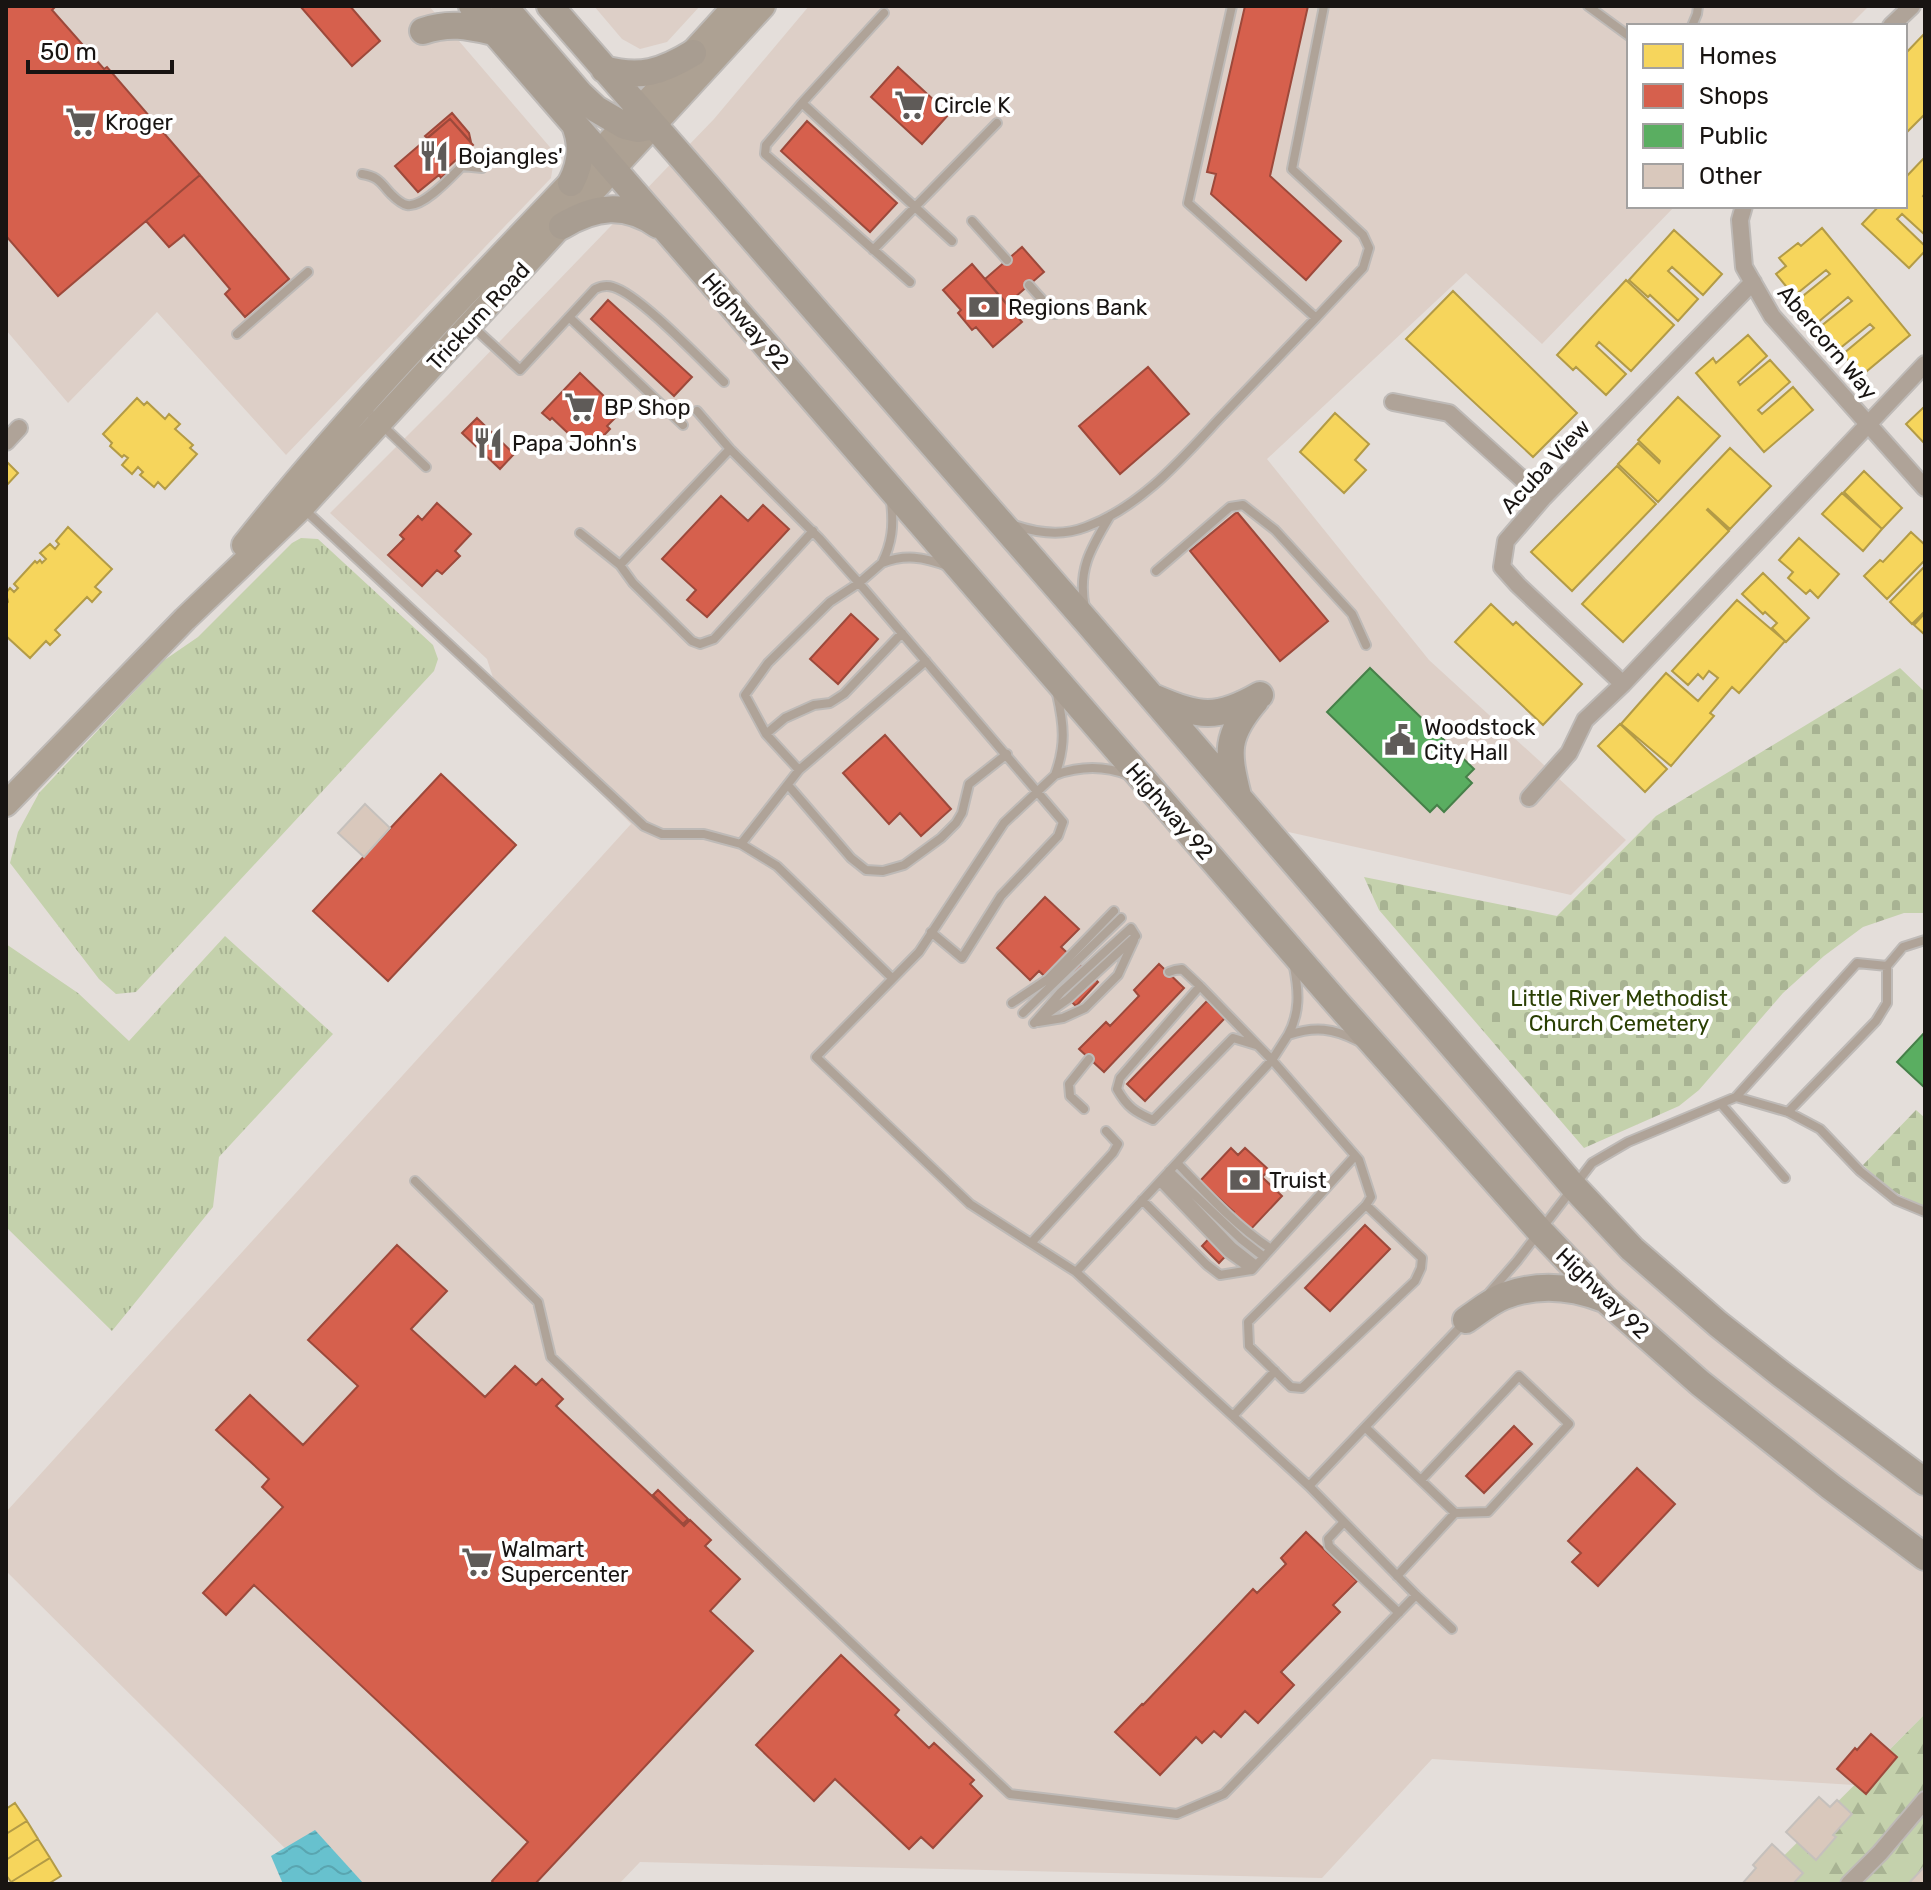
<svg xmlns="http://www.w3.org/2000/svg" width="1931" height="1890" font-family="Rubik,sans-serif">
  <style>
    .built { fill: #ddcfc7 }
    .grass { fill: url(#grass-tufts) }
    .forest { fill: url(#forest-firs) }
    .cemetery { fill: url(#cemetery-stones) }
    .water { fill: url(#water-waves) }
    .homes { fill: #f6d55c; stroke: #b39b46; stroke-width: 2 }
    .shops { fill: #d6604d; stroke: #9d493b; stroke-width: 2 }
    .public { fill: #5aae61; stroke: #468049; stroke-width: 2 }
    .building { fill: #d9c8bc; stroke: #c5c0bc; stroke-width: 2 }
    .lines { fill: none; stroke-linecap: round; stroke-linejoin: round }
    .lane-casing { stroke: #bebab7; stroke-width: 12 }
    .street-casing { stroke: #bebab7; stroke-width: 20 }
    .secondary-casing { stroke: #bebab7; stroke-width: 28 }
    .primary-casing { stroke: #bebab7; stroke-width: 30 }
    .lane { stroke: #afa398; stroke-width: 8 }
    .street { stroke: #afa398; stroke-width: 16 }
    .secondary { stroke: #ada193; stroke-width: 24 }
    .primary { stroke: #a89d91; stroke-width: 26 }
    .labels { text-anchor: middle; stroke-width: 8; stroke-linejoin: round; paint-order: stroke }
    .poi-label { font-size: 22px; fill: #181412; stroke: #fff; text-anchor: start }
    .street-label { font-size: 22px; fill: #181412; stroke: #fff }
    .park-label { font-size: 22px; fill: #2a3f03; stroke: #fff }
  </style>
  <defs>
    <pattern id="grass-tufts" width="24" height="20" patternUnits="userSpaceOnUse" patternTransform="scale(2)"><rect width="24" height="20" fill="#c4d1ac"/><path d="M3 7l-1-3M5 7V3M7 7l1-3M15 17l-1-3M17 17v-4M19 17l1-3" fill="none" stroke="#a8b393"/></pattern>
    <pattern id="forest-firs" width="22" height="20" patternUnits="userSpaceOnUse" patternTransform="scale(2)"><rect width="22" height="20" fill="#c4d1ac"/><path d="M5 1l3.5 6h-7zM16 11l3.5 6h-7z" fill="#a8b393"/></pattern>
    <pattern id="cemetery-stones" width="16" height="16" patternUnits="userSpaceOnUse" patternTransform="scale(2)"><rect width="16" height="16" fill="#c4d1ac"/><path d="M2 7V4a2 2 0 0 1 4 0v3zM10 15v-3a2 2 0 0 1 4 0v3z" fill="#a8b393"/></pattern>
    <pattern id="water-waves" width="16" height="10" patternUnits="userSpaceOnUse" patternTransform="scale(2)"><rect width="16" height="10" fill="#67c1ce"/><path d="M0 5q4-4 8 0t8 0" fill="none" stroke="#59a5b0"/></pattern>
  </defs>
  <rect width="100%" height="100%" fill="#e4deda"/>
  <path class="built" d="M6 6H429L555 153 551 178 286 455 157 312 68 403 6 330Z
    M594 6H700L667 42 640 49 622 39Z
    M809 6H1869L1849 26H1629V206H1675L1542 344 1466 273 1267 459 1429 660 1626 840 1571 895 1284 831 1555 1152 1670 1269 1796 1372 1925 1465V1714L1854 1785 1432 1759 1322 1878 640 1862 619 1884H321L6 1571V1512L631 824 497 690 487 659 330 513 449 394 714 119Z"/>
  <path class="grass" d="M301 538 318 539 433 645 438 659 434 671 136 992 116 994 99 979 10 863 18 832 39 793 163 661 198 637 292 543Z
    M225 936 333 1034 219 1157 213 1207 112 1331 6 1227V944L78 993 129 1041Z"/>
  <path class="forest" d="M1925 1714V1884H1756Z"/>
  <path class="cemetery" d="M1900 668 1925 692V913H1904L1863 927 1824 956 1783 993 1699 1090 1679 1106 1584 1148 1379 910 1364 877 1557 916 1656 816Z
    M1916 1110 1925 1118V1208L1889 1189 1863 1165Z"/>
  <path class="water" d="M315 1830 364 1884H283L271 1856Z"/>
  <path class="homes" d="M1925 33V114L1905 134V54Z
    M1925 157V193L1923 196 1925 198V235L1902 214 1897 219 1925 246V251L1909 268 1862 224 1879 206H1905V178Z
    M1822 228 1910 335 1861 376 1843 354 1874 328 1870 324 1839 349 1820 327 1852 301 1848 297 1817 323 1798 300 1830 274 1826 270 1794 296 1776 274 1786 266 1779 258 1798 243 1801 246Z
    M1674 230 1722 274 1703 295 1672 267 1668 271 1698 299 1678 321 1650 295 1648 297 1629 280Z
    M1626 280 1674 325 1631 371 1599 342 1596 346 1626 374 1606 395 1576 367 1573 370 1557 355Z
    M1453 291 1577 413 1533 457 1406 339Z
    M1748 335 1767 356 1738 382 1740 385 1770 360 1790 382 1758 410 1762 414 1793 387 1813 410 1764 452 1696 373 1713 358 1716 363Z
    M1678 397 1720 436 1658 502 1618 464 1638 443 1659 463 1660 461 1638 440Z
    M137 398 144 405 147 402 165 419 169 414 180 424 175 429 193 445 190 448 197 454 165 489 158 482 154 487 140 475 143 472 138 467 132 474 122 465 128 458 124 455 122 457 110 446 112 443 103 434Z
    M1925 406V444L1906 424Z
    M1335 413 1369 444 1355 460 1366 470 1344 493 1300 452Z
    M1730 448 1771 486 1730 529 1708 509 1707 510 1729 531 1623 642 1582 604Z
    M6 461 18 473 6 486Z
    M1617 466 1656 504 1572 591 1531 552Z
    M1864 471 1902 508 1882 529 1844 492Z
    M1842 493 1882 529 1863 551 1822 514Z
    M68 527 112 569 95 587 101 592 92 602 87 597 55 630 60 635 50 645 46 641 30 658 6 636V604L8 602 6 593 10 588 14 592 18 588 14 584 35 561 37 563 40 560 42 563 46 559 40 553 50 544 55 549 59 544 56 541Z
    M1911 532 1925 545V560L1887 599 1864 576 1880 560 1883 562Z
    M1799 538 1839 574 1818 598 1810 590 1806 594 1788 578 1793 572 1779 560Z
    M1925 566V611L1912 624 1890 602Z
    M1763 573 1809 618 1786 642 1772 628 1777 623 1765 612 1763 614 1742 594Z
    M1737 600 1785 641 1739 693 1732 687 1710 713 1714 716 1671 766 1621 724 1666 673 1698 701 1718 678 1709 671 1703 679 1698 674 1688 685 1672 671Z
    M1491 604 1513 625 1516 622 1582 684 1543 725 1455 642Z
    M1925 613V635L1914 625Z
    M1620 724 1667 769 1645 792 1598 746Z
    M15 1803 27 1821 6 1834V1809Z
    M27 1821 38 1839 6 1860V1834Z
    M38 1839 50 1858 11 1882 6 1875V1860Z
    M50 1858 61 1876 48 1884H12L11 1882Z"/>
  <path class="shops" d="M6 6H56L52 10 104 69 107 67 200 175 58 296 6 236Z
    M300 6H350L380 41 352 66Z
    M1245 6H1308L1270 176 1341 241 1306 280 1211 194 1216 174 1207 172Z
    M898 67 949 114 922 144 871 97Z
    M452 113 469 133 471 142 450 119 427 138 425 136Z
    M450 119 473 145 447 168 449 171 441 178 439 175 418 192 395 166Z
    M807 121 897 203 870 232 781 151Z
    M200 175 289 279 245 317 225 294 230 289 184 235 169 247 146 221Z
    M1022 247 1044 272 1007 304 985 279Z
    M972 264 1022 322 993 347 976 327 972 330 958 313 961 310 943 290Z
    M608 300 692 377 674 396 591 319Z
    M1148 367 1189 414 1120 474 1079 426Z
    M580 373 608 400 606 402 619 414 607 426 610 429 588 452 552 418 550 420 542 413Z
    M477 418 514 454 500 469 462 433Z
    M721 496 748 521 763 505 789 529 707 617 687 600 696 590 662 559Z
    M437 503 471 534 455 551 460 556 442 574 437 570 422 586 388 555 404 539 400 535 418 516 422 520Z
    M1237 512 1328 621 1280 661 1190 551Z
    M851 614 878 639 838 684 810 659Z
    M885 735 951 809 921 836 900 813 889 824 843 773Z
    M441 774 516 845 388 981 313 911Z
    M1045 897 1079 929 1061 947 1098 982 1076 1006 1039 971 1030 980 997 948Z
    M1159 964 1184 988 1104 1072 1079 1049 1106 1022 1110 1026 1139 996 1134 990Z
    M1207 1001 1225 1018 1145 1101 1127 1084Z
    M1231 1148 1238 1155 1245 1148 1269 1170 1262 1177 1282 1196 1219 1263 1202 1246 1234 1212 1200 1181Z
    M1365 1225 1390 1249 1330 1311 1305 1288Z
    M397 1245 447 1291 411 1329 485 1397 515 1366 536 1385 542 1379 563 1399 556 1406 684 1526 690 1520 711 1540 705 1546 740 1579 710 1611 753 1651 535 1884H494L492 1881 528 1842 254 1585 226 1615 203 1593 283 1507 262 1487 269 1479 216 1430 250 1395 303 1445 358 1386 308 1340Z
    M1514 1426 1532 1444 1484 1493 1466 1476Z
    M1637 1468 1675 1504 1598 1586 1572 1562 1581 1553 1568 1541Z
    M658 1490 688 1519 683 1524 653 1495Z
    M1306 1532 1357 1581 1333 1605 1340 1612 1281 1672 1294 1685 1258 1723 1245 1711 1221 1737 1214 1731 1202 1743 1196 1737 1160 1775 1115 1732 1142 1704 1143 1705 1253 1589 1257 1593 1286 1564 1281 1558Z
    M841 1655 899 1710 895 1715 929 1748 934 1743 974 1780 970 1784 982 1796 933 1848 921 1837 909 1849 835 1779 814 1801 756 1745Z
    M1871 1734 1897 1757 1866 1794 1837 1769 1855 1748 1857 1750Z"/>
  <path class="public" d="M1370 668 1474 769 1466 777 1472 783 1444 812 1437 805 1430 812 1327 712Z
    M1925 1032V1088L1897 1062Z"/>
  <path class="building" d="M365 804 390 828 364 857 338 833Z
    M1819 1797 1830 1807 1837 1800 1852 1814 1833 1835 1836 1837 1816 1860 1786 1832Z
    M1772 1844 1803 1873 1793 1884H1742L1756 1868 1753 1865Z
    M1925 1866V1884H1908Z"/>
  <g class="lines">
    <defs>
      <path id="lane" d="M1232 6 1188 203 1316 318 1363 268 1369 248 1363 235 1292 169 1324 6
        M1588 6 1629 36
        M884 13 802 103 952 241
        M1692 26 1697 14 1698 6
        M802 103 766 145 765 154 910 282
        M362 174C379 177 380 182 391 194 395 198 401 204 407 205 423 208 451 177 462 166L482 168
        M972 221 1007 260
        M873 250 997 123
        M1029 285 1055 314
        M569 317 683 425
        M471 325 520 370 595 289C601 286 607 285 613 287 639 294 702 361 724 382
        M237 334 308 272
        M363 407 426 467
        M697 411 730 449 819 538 859 583 830 602 768 663 745 695 766 734 799 770
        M891 502C894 525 892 543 882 563 905 554 924 557 947 566
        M305 510 644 826 662 834H704L741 844
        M1014 525C1037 533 1063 536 1086 527 1140 507 1180 461 1218 420 1251 386 1283 352 1316 318
        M580 533 620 565 633 583 692 641 700 644 714 639 813 531
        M882 563 859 583 1063 822 1058 836 1001 896 962 958 931 932
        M620 565 730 449
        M1156 571 1230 507 1243 505 1275 530 1352 614 1366 645
        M1085 608C1077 570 1091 548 1110 516
        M1057 694C1064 725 1066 745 1055 775 1080 766 1103 765 1128 775
        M766 734 785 718 814 705 830 703 844 694 902 633
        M1055 775 1004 823 919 952 816 1057 970 1204 1076 1272 1309 1486 1463 1324
        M788 785 851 858 866 870 883 871 904 865 941 838 956 823 962 813 969 784 1007 754
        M1131 928 1136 936 1068 999 1034 1023 1061 992Z
        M1294 967C1299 992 1300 1013 1288 1035 1315 1026 1333 1028 1358 1041
        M1169 972 1175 970 1182 969 1200 986 1120 1078 1117 1089C1127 1107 1135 1112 1153 1120L1233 1038 1256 1045
        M892 978 777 866 741 844 799 770 926 661
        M1200 986 1272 1060 1359 1160 1371 1197 1366 1205 1248 1322 1249 1346 1291 1387 1302 1388 1415 1281 1421 1268 1422 1258 1366 1205
        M1012 1003 1048 979 1114 911
        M1023 1013 1121 918
        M1038 1022 1063 1018 1085 1008 1118 975 1134 940
        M1736 1097 1857 963 1887 966
        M1721 1104 1785 1178
        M1084 1109 1070 1096 1069 1084 1089 1059
        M1788 1112 1876 1021 1887 1003V966L1903 947 1925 940
        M1177 1163C1207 1194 1235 1225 1271 1249
        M1169 1171 1241 1239 1264 1257
        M1165 1176 1233 1247 1256 1265
        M415 1181 538 1302 551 1357 1010 1794 1177 1814 1224 1794 1416 1595 1309 1486
        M1160 1182 1228 1253 1252 1270 1355 1156
        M1142 1200 1207 1265 1220 1275 1251 1270
        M1031 1243 1113 1153 1118 1144 1106 1131
        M1076 1272 1272 1060 1288 1035
        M1490 1292 1517 1261 1592 1163 1628 1142 1736 1097 1788 1112 1820 1129 1860 1171 1896 1200 1925 1212
        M1233 1416 1275 1371
        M1365 1427 1455 1513 1488 1512 1569 1424 1519 1376 1421 1480
        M1344 1522 1328 1539 1329 1546 1399 1613
        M1397 1576 1455 1513
        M1416 1595 1452 1629"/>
      <path id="street" d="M1891 26 1912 6
        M1744 206 1740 220 1744 267 1772 316 1925 488
        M1393 402 1449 413 1543 498
        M6 442 19 428
        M1623 684 1518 585 1502 567 1506 541 1543 498 1753 282
        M1529 798 1569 753 1585 720 1623 684 1925 364
        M1849 1884 1880 1853 1925 1800"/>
      <path id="secondary" d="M244 545C395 355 573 187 735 6
        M6 804 185 619 302 507 763 6"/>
      <path id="primary" d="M472 6 1337 1003 1539 1230 1606 1300 1700 1383 1831 1487 1925 1557
        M504 6 580 94 596 109 625 126 638 129 654 126
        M550 6 1089 624 1573 1186 1632 1249 1718 1324 1781 1374 1925 1482
        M423 31C450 22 467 26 494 32
        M604 69C640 79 662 72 693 53
        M571 183C581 164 583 143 574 123
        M562 226C595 206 625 202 658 225
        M1155 698C1199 717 1217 720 1260 695
        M1238 796C1227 752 1225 736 1256 700
        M1466 1320C1478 1312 1491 1301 1504 1296 1538 1283 1571 1286 1604 1299"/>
    </defs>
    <use href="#lane" class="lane-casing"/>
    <use href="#street" class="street-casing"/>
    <use href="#secondary" class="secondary-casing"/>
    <use href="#primary" class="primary-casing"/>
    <use href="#lane" class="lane"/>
    <use href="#street" class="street"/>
    <use href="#secondary" class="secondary"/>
    <use href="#primary" class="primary"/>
  </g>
  <defs>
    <symbol id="supermarket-bare" viewBox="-9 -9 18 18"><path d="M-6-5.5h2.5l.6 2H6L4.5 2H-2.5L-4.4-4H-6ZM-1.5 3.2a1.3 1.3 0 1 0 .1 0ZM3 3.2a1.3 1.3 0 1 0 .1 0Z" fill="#5f5b58" stroke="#fff" stroke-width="2.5" paint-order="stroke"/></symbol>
    <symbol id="restaurant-bare" viewBox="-9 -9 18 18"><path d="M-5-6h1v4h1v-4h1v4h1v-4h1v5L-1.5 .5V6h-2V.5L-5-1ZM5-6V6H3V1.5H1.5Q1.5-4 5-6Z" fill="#5f5b58" stroke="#fff" stroke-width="2.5" paint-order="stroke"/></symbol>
    <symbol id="bank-bare" viewBox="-9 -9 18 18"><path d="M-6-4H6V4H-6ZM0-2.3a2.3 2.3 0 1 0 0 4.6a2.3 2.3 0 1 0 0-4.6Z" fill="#5f5b58" stroke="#fff" stroke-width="2.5" paint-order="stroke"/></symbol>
    <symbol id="civic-bare" viewBox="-9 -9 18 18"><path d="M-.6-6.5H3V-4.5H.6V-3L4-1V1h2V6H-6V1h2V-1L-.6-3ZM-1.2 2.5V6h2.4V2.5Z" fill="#5f5b58" stroke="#fff" stroke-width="2.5" paint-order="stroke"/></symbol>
  </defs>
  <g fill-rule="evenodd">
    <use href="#supermarket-bare" x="888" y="83" width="44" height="44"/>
    <use href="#supermarket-bare" x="59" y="100" width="44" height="44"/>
    <use href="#restaurant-bare" x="412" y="134" width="44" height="44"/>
    <use href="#bank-bare" x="962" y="285" width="44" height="44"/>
    <use href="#supermarket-bare" x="558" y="385" width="44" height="44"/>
    <use href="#restaurant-bare" x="466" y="421" width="44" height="44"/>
    <use href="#civic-bare" x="1378" y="718" width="44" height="44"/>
    <use href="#bank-bare" x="1223" y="1158" width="44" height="44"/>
    <use href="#supermarket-bare" x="455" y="1540" width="44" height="44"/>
  </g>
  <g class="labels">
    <g class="poi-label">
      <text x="934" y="113">Circle K</text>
      <text x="105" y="130">Kroger</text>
      <text x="458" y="164">Bojangles'</text>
      <text x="1008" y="315">Regions Bank</text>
      <text x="604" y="415">BP Shop</text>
      <text x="512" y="451">Papa John's</text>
      <text x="1424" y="735">Woodstock<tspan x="1424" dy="25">City Hall</tspan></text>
      <text x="1269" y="1188">Truist</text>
      <text x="501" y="1557">Walmart<tspan x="501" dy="25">Supercenter</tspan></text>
    </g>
    <g class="street-label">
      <text transform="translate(478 316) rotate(-47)" y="8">Trickum Road</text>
      <text transform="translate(746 321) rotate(49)" y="8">Highway 92</text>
      <text transform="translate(1828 342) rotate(50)" y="8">Abercorn Way</text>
      <text transform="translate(1545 466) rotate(-47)" y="8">Acuba View</text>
      <text transform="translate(1170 811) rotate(49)" y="8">Highway 92</text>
      <text transform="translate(1603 1293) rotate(44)" y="8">Highway 92</text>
    </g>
    <g class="park-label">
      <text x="1619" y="1006">Little River Methodist<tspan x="1619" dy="25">Church Cemetery</tspan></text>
    </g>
  </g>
  <rect width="1931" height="1890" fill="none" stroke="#181412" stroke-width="16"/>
  <rect x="1627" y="24" width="280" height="184" fill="#ffffff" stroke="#a3a1a0" stroke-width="2"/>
  <rect x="1643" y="44" width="40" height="24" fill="#f6d55c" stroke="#a3a1a0" stroke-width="2"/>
  <text x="1699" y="64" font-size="24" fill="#181412">Homes</text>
  <rect x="1643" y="84" width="40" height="24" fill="#d6604d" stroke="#a3a1a0" stroke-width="2"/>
  <text x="1699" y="104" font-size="24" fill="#181412">Shops</text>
  <rect x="1643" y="124" width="40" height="24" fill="#5aae61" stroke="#a3a1a0" stroke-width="2"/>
  <text x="1699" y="144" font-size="24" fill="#181412">Public</text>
  <rect x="1643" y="164" width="40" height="24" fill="#d9c8bc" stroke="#a3a1a0" stroke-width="2"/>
  <text x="1699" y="184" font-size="24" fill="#181412">Other</text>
  <path d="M28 60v12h144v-12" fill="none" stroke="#181412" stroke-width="4"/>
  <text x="40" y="60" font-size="24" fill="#181412" stroke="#ffffff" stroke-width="6" paint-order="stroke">50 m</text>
</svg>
